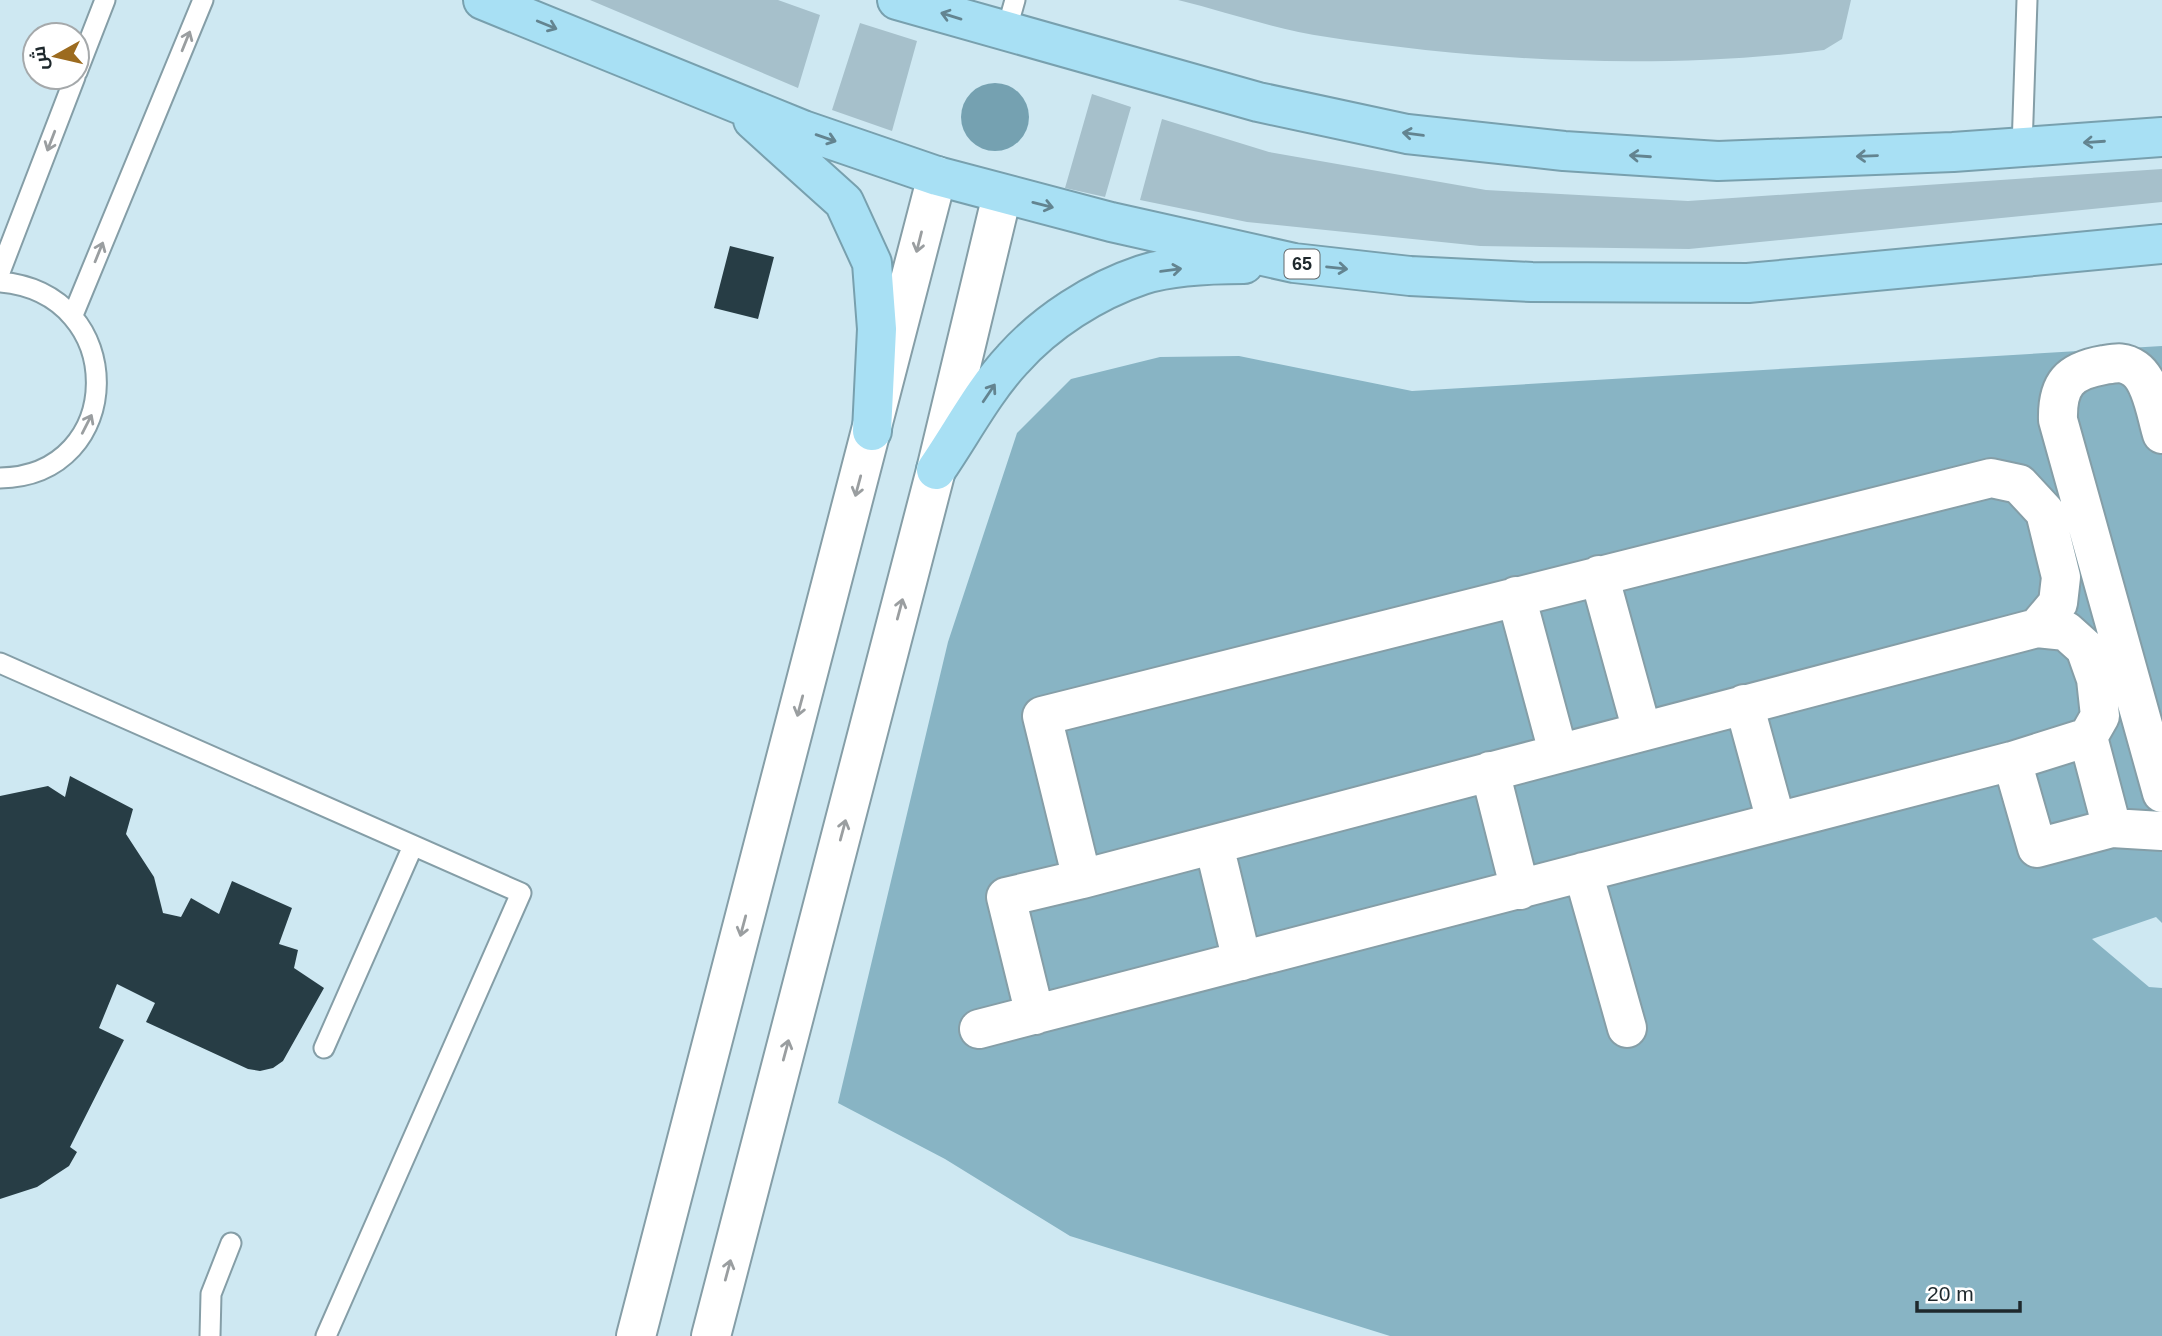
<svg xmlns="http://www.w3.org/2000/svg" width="2162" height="1336" font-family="Helvetica,Cairo,sans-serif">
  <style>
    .green { fill: #a6c0cb }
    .forest { fill: #88b4c4 }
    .water { fill: #75a1b1 }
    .building { fill: #273d45 }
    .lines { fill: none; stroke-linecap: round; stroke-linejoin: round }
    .lane-casing { stroke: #859ea7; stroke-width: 23 }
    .street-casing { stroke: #859ea7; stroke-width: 42 }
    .secondary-casing { stroke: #859ea7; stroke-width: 42 }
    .highway-casing { stroke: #78a0ae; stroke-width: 42 }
    .lane { stroke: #fff; stroke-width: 19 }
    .street { stroke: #fff; stroke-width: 38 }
    .secondary { stroke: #fff; stroke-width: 38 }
    .highway { stroke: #a8e0f4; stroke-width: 38 }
    .oneway { stroke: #638490 }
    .oneway2 { stroke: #9a9ea0 }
    .labels { text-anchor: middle; stroke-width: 7; stroke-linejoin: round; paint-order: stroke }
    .shield { fill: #fff; stroke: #62686b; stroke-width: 2 }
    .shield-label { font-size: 18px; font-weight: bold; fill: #1e282c }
  </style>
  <rect width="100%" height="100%" fill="#cee8f2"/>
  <path class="green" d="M590 0H778L820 15 798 88Z
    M1178 0H1851L1842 39 1824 50C1663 70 1487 62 1327 37 1277 30 1227 12 1178 0Z
    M860 23 917 41 892 131 832 110Z
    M1092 94 1131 107 1105 197 1065 188Z
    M1162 119 1269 152 1486 190 1688 201 2162 169V202L1689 249 1480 246 1247 222 1140 200Z"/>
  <path class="forest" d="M2162 346V923L2156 917 2092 939 2149 987 2162 988V1336H1390L1070 1236 945 1159 838 1103 948 642 1017 433 1071 379 1160 357 1239 356 1412 391Z"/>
  <path class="water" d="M961 117a34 34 0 1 1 68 0a34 34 0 1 1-68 0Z"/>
  <path class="building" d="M730 246 774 257 758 319 714 308Z
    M70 776 133 809 126 834 154 877 163 913 181 917 191 898 219 914 232 881 292 908 279 944 298 950 294 968 324 988 283 1061 273 1068 260 1071 248 1069 146 1022 155 1003 117 984 99 1028 124 1040 70 1147 77 1152 69 1166 37 1187 0 1199V796L48 786 65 797Z"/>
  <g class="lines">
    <defs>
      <path id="lane" d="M1006 32 1015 0
        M77 72 105 0
        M2022 148 2027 0
        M0 272 75 77
        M0 282C130 293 127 476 0 478
        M73 315 203 0
        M0 663 521 893 326 1336
        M324 1048 413 846
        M210 1336 211 1294 231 1243"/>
      <path id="street" d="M2162 434C2156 415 2152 381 2135 369 2124 361 2116 363 2104 365 2069 371 2057 384 2058 420L2162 793
        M1599 575 1642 731
        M1516 596 1558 752
        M2037 628 1082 879 1042 716 1991 478 2019 484 2045 512 2061 577 2058 603 2037 628 2066 631 2085 648 2096 679 2100 716 2088 737 2112 828
        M1744 704 1776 821
        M2012 761 2037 848 2112 828 2162 831
        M1490 771 1520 890
        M1214 845 1242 961
        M1583 872 1627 1028
        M1035 1015 1006 897 1082 879
        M979 1029 2012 761 2088 737"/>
      <path id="secondary" d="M636 1336 937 176
        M711 1336 936 470 1002 195"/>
      <path id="highway" d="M483 0 803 130 937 176 1111 222 1294 263 1410 276 1532 282 1748 283 2162 244
        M897 0 1258 102 1407 134 1564 151 1718 161 1953 152 2162 137
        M753 120 844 202 872 263 877 329 872 431
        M936 470C961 434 983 391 1013 359 1046 322 1094 291 1142 275 1173 265 1212 264 1244 264"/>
    </defs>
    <use href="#lane" class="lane-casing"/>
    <use href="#street" class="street-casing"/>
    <use href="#secondary" class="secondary-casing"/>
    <use href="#highway" class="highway-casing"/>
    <use href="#lane" class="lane"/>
    <use href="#street" class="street"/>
    <use href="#secondary" class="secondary"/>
    <use href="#highway" class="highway"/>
  </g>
  <defs><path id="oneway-shaft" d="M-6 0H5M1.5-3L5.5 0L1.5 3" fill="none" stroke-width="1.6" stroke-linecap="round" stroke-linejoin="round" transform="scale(1.75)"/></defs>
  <g class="oneway">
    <use href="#oneway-shaft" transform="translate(951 16) rotate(-163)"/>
    <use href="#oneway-shaft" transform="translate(547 25) rotate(22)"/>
    <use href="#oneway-shaft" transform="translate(1413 134) rotate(-172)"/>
    <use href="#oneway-shaft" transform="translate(826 138) rotate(19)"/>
    <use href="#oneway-shaft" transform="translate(2094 142) rotate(176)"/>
    <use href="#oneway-shaft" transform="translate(1640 156) rotate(-176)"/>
    <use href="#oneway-shaft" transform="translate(1867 156) rotate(178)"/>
    <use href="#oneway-shaft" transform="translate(1043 205) rotate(14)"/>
    <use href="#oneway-shaft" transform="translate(1337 268) rotate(6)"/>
    <use href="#oneway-shaft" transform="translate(1171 270) rotate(-8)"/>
    <use href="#oneway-shaft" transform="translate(989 393) rotate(-56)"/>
  </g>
  <g class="oneway2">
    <use href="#oneway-shaft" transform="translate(186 41) rotate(-68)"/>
    <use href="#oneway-shaft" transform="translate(51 141) rotate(111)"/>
    <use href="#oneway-shaft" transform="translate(919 242) rotate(104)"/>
    <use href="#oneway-shaft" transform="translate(99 252) rotate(-68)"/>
    <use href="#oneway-shaft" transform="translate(87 424) rotate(-63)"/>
    <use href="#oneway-shaft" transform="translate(858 486) rotate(105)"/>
    <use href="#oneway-shaft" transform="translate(900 609) rotate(-75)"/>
    <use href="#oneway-shaft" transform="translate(800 706) rotate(105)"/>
    <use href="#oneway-shaft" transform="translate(843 830) rotate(-75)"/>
    <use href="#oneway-shaft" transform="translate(743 926) rotate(105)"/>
    <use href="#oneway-shaft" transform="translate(786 1050) rotate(-75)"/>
    <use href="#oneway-shaft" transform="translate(728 1270) rotate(-75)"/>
  </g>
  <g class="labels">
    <rect class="shield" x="1284.5" y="249.5" width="35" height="29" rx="5"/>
    <g class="shield-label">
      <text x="1302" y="270">65</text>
    </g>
  </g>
  <g transform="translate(56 56) rotate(262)"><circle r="33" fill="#ffffff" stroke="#a5a9ab" stroke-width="2"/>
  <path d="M0-5L12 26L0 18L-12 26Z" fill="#9c6b1f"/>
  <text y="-10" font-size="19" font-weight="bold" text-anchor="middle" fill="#1e282c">ش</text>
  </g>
  <path d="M1917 1301v10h103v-10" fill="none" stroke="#1e282c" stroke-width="3.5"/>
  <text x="1927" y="1301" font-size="21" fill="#1e282c" stroke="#ffffff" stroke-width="5" paint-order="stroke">20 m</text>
</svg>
